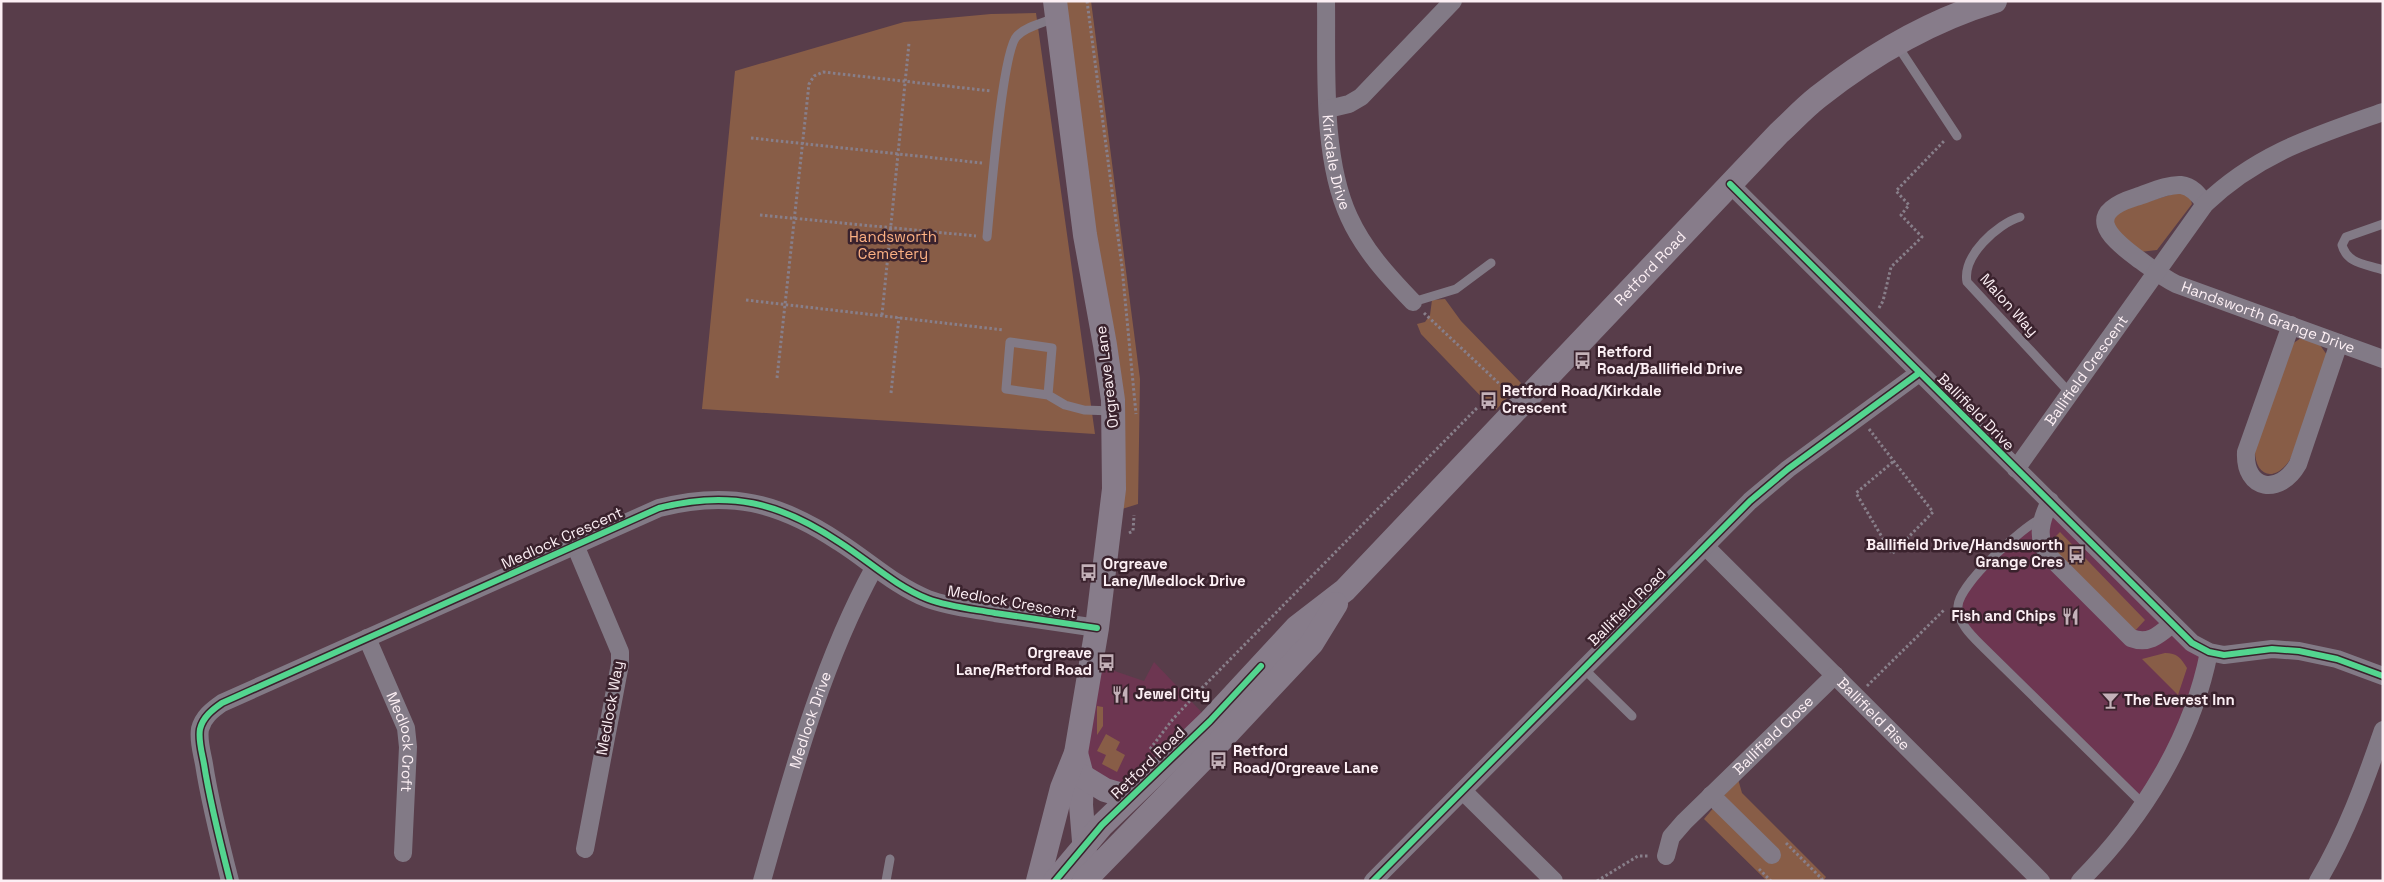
<svg xmlns="http://www.w3.org/2000/svg" width="2384" height="882" font-family="'Space Grotesk',sans-serif">
  <style>
    .built { fill: #6d3651 }
    .green { fill: #885d47 }
    .lines { fill: none; stroke-linecap: round; stroke-linejoin: round }
    .path { stroke: #887f8a; stroke-width: 3; stroke-dasharray: 2.5 2.5; stroke-linecap: butt }
    .service { stroke: #827a86; stroke-width: 9 }
    .minor { stroke: #827a86; stroke-width: 18 }
    .secondary { stroke: #877c8a; stroke-width: 24 }
    .cycleway-casing { stroke: #3a222d; stroke-width: 9 }
    .cycleway { stroke: #53d58f; stroke-width: 6 }
    .labels { text-anchor: middle; stroke-width: 5; stroke-linejoin: round; paint-order: stroke }
    .street-label { font-size: 15px; fill: #fceff4; stroke: #3a222d }
    .park-label { font-size: 15px; fill: #fcb083; stroke: #3a222d }
    .poi-label { font-size: 15px; font-weight: bold; fill: #fceff4; stroke: #3a222d; text-anchor: start }
  </style>
  <rect width="100%" height="100%" fill="#583d4a"/>
  <path class="built" d="M2050 501 2209 652 2144 806 1961 619 1964 590 2033 522Z
    M1154 662 1210 721 1129 797 1082 776 1091 663 1144 681Z"/>
  <path class="green" d="M1066 1H1091L1140 379 1138 504 1122 509 1093 224Z
    M1036 13 1095 434 702 409 735 71 904 22 991 14Z
    M2180 192 2190 197 2192 204 2157 250 2140 252 2116 236 2112 219 2120 210Z
    M1445 299 1461 321 1521 383 1495 411 1421 334 1417 324 1425 322 1430 315 1432 300Z
    M2301 338 2320 345 2327 355 2291 458C2275 484 2253 477 2255 446L2292 344Z
    M2060 532 2145 620 2134 632 2048 544Z
    M2165 653C2177 653 2181 658 2187 668L2178 695 2142 659Z
    M1097 706 1103 707V726L1097 735Z
    M1106 734 1120 742 1116 750 1125 755 1117 772 1102 764 1106 755 1097 751Z
    M1738 779 1742 793 1826 877 1823 881H1767L1704 819Z"/>
  <g class="lines">
    <path class="path" d="M1087 1 1122 267 1136 414
      M751 138 982 163
      M760 215 976 236
      M746 300 1004 330
      M1879 308 1883 301 1891 267 1922 237 1901 215 1909 205 1896 191 1945 140
      M1424 313 1507 391
      M882 315 909 43
      M777 378 809 84 814 76 823 72 991 91
      M891 393 899 317
      M1869 429 1933 512 1892 554 1856 493 1894 461
      M1129 533 1133 531 1134 515
      M1867 686 1945 609
      M1150 749 1173 719 1201 689 1477 408
      M1786 843 1822 879 1820 881
      M1759 869 1771 881
      M1597 881 1638 856H1650"/>
    <path class="service" d="M1897 45 1957 136
      M2020 217C1997 224 1962 256 1967 282L2069 392
      M2383 224 2346 237 2342 245C2347 264 2366 264 2383 270
      M987 237C990 207 1002 50 1017 36 1027 26 1043 23 1055 18
      M1413 302 1456 289 1491 263
      M1048 395 1052 348 1010 342 1006 389 1048 395 1065 405 1084 410 1113 411
      M2042 518C2022 527 1959 584 1958 606 1957 623 1973 637 1984 648L2144 805
      M1584 669 1632 716
      M886 881 890 859"/>
    <g class="minor">
      <path id="s1" d="M1326 1C1327 67 1321 156 1349 217 1364 250 1388 276 1413 302"/>
      <path d="M1328 109 1349 104 1361 97 1453 1"/>
      <path d="M1730 184 2192 643 2209 652 2224 655 2272 649 2299 651 2337 659 2383 676"/>
      <path id="s2" d="M2205 204C2199 195 2192 186 2181 185 2167 184 2149 193 2136 197 2085 213 2106 235 2137 258 2150 267 2162 277 2176 284L2383 359"/>
      <path d="M2291 325 2246 452C2244 491 2280 496 2298 464L2339 343"/>
      <path id="s3" d="M2016 469 2205 204C2258 153 2315 136 2383 112"/>
      <path d="M2050 501C2041 520 2035 538 2049 556L2131 638C2149 645 2159 635 2172 624"/>
      <path d="M575 545 620 652V664L585 849"/>
      <path id="s4" d="M1705 546 2041 881"/>
      <path id="s5" d="M367 638 406 728 408 747 403 853"/>
      <path d="M1463 791 1554 881"/>
      <path d="M1711 795 1772 855"/>
      <path id="s6" d="M1666 856 1671 837 1684 822 1835 675"/>
      <path d="M230 881C220 842 210 803 204 764 202 753 198 740 200 729 203 717 212 710 222 703L659 508C729 490 779 502 839 542 869 561 895 586 928 599 949 607 973 609 995 613 1029 618 1063 623 1097 628"/>
      <path id="s7" d="M762 881C792 775 821 665 874 568"/>
      <path d="M1373 881 1750 501 1788 469 1919 373"/>
      <path d="M2080 881C2142 819 2192 739 2209 652"/>
      <path d="M2318 881C2346 834 2365 782 2383 730"/>
    </g>
    <g class="secondary">
      <path d="M1076 753 1082 776 1081 805 1085 853"/>
      <path d="M1082 776 1105 790 1129 797"/>
      <path d="M1038 881 1062 788 1076 753 1097 628 1114 489 1113 400 1105 345 1085 235 1055 1"/>
      <path id="s8" d="M1055 881 1102 825 1210 721 1297 627 1345 590 1779 133C1792 121 1804 108 1818 97 1870 56 1932 20 1995 1"/>
      <path d="M1084 881 1207 755 1312 643 1336 604"/>
    </g>
    <defs>
      <path id="cycleway" d="M1730 184 2192 643 2209 652 2224 655 2272 649 2299 651 2337 659 2383 676
        M230 881C220 842 210 803 204 764 202 753 198 740 200 729 203 717 212 710 222 703L659 508C729 490 779 502 839 542 869 561 895 586 928 599 949 607 973 609 995 613 1029 618 1063 623 1097 628
        M1055 881 1102 825 1210 721 1261 666
        M1373 881 1750 501 1788 469 1919 373"/>
    </defs>
    <use href="#cycleway" class="cycleway-casing"/>
    <use href="#cycleway" class="cycleway"/>
  </g>
  <defs>
    <symbol id="bus-bare" viewBox="-9 -9 18 18"><path d="M-5-6H5V4H4V6H2V4H-2V6H-4V4H-5ZM-3.5-4V0h7V-4ZM-3.5 1.2v1.5H-2V1.2ZM2 1.2v1.5H3.5V1.2Z" fill="#c3b1b8" stroke="#3a222d" stroke-width="2.5" paint-order="stroke"/></symbol>
    <symbol id="restaurant-bare" viewBox="-9 -9 18 18"><path d="M-5-6h1v4h1v-4h1v4h1v-4h1v5L-1.5 .5V6h-2V.5L-5-1ZM5-6V6H3V1.5H1.5Q1.5-4 5-6Z" fill="#c3b1b8" stroke="#3a222d" stroke-width="2.5" paint-order="stroke"/></symbol>
    <symbol id="bar-bare" viewBox="-9 -9 18 18"><path d="M-6-5H6L.8 .8V4.5H3.5V6h-7V4.5H-.8V.8Z" fill="#c3b1b8" stroke="#3a222d" stroke-width="2.5" paint-order="stroke"/></symbol>
  </defs>
  <g fill-rule="evenodd">
    <use href="#bus-bare" x="1570" y="348" width="25" height="25"/>
    <use href="#bus-bare" x="1476" y="388" width="25" height="25"/>
    <use href="#bus-bare" x="2064" y="542" width="25" height="25"/>
    <use href="#bus-bare" x="1076" y="560" width="25" height="25"/>
    <use href="#restaurant-bare" x="2058" y="604" width="25" height="25"/>
    <use href="#bus-bare" x="1094" y="650" width="25" height="25"/>
    <use href="#restaurant-bare" x="1108" y="682" width="25" height="25"/>
    <use href="#bar-bare" x="2098" y="688" width="25" height="25"/>
    <use href="#bus-bare" x="1206" y="748" width="25" height="25"/>
  </g>
  <g class="labels">
    <g class="street-label">
      <text dy="5" stroke="none"><textPath href="#s1" startOffset="162">Kirkdale Drive</textPath></text>
      <text dy="5" stroke="none"><textPath href="#s8" startOffset="855">Retford Road</textPath></text>
      <text transform="translate(2009 305) rotate(48)" y="5">Malon Way</text>
      <text dy="5" stroke="none"><textPath href="#s2" startOffset="315">Handsworth Grange Drive</textPath></text>
      <text dy="5" stroke="none"><textPath href="#s3" startOffset="121">Ballifield Crescent</textPath></text>
      <text transform="translate(1107 377) rotate(-97)" y="5">Orgreave Lane</text>
      <text transform="translate(1976 412) rotate(45)" y="5">Ballifield Drive</text>
      <text transform="translate(562 538) rotate(-24)" y="5">Medlock Crescent</text>
      <text transform="translate(1012 602) rotate(10)" y="5">Medlock Crescent</text>
      <text transform="translate(1627 607) rotate(-45)" y="5">Ballifield Road</text>
      <text transform="translate(610 708) rotate(-80)" y="5">Medlock Way</text>
      <text dy="5" stroke="none"><textPath href="#s4" startOffset="238">Ballifield Rise</textPath></text>
      <text dy="5" stroke="none"><textPath href="#s7" startOffset="168">Medlock Drive</textPath></text>
      <text dy="5" stroke="none"><textPath href="#s6" startOffset="164">Ballifield Close</textPath></text>
      <text dy="5" stroke="none"><textPath href="#s5" startOffset="111">Medlock Croft</textPath></text>
      <text transform="translate(1148 763) rotate(-44)" y="5">Retford Road</text>
    </g>
    <g class="park-label">
      <text x="893" y="242">Handsworth<tspan x="893" dy="17">Cemetery</tspan></text>
    </g>
    <g class="poi-label">
      <text x="1597" y="357">Retford<tspan x="1597" dy="17">Road/Ballifield Drive</tspan></text>
      <text x="1502" y="396">Retford Road/Kirkdale<tspan x="1502" dy="17">Crescent</tspan></text>
      <text x="2063" y="550" text-anchor="end">Ballifield Drive/Handsworth<tspan x="2063" dy="17">Grange Cres</tspan></text>
      <text x="1103" y="569">Orgreave<tspan x="1103" dy="17">Lane/Medlock Drive</tspan></text>
      <text x="2056" y="621" text-anchor="end">Fish and Chips</text>
      <text x="1092" y="658" text-anchor="end">Orgreave<tspan x="1092" dy="17">Lane/Retford Road</tspan></text>
      <text x="1135" y="699">Jewel City</text>
      <text x="2124" y="705">The Everest Inn</text>
      <text x="1233" y="756">Retford<tspan x="1233" dy="17">Road/Orgreave Lane</tspan></text>
    </g>
  </g>
  <rect width="2384" height="882" fill="none" stroke="#fceff4" stroke-width="5"/>
</svg>
